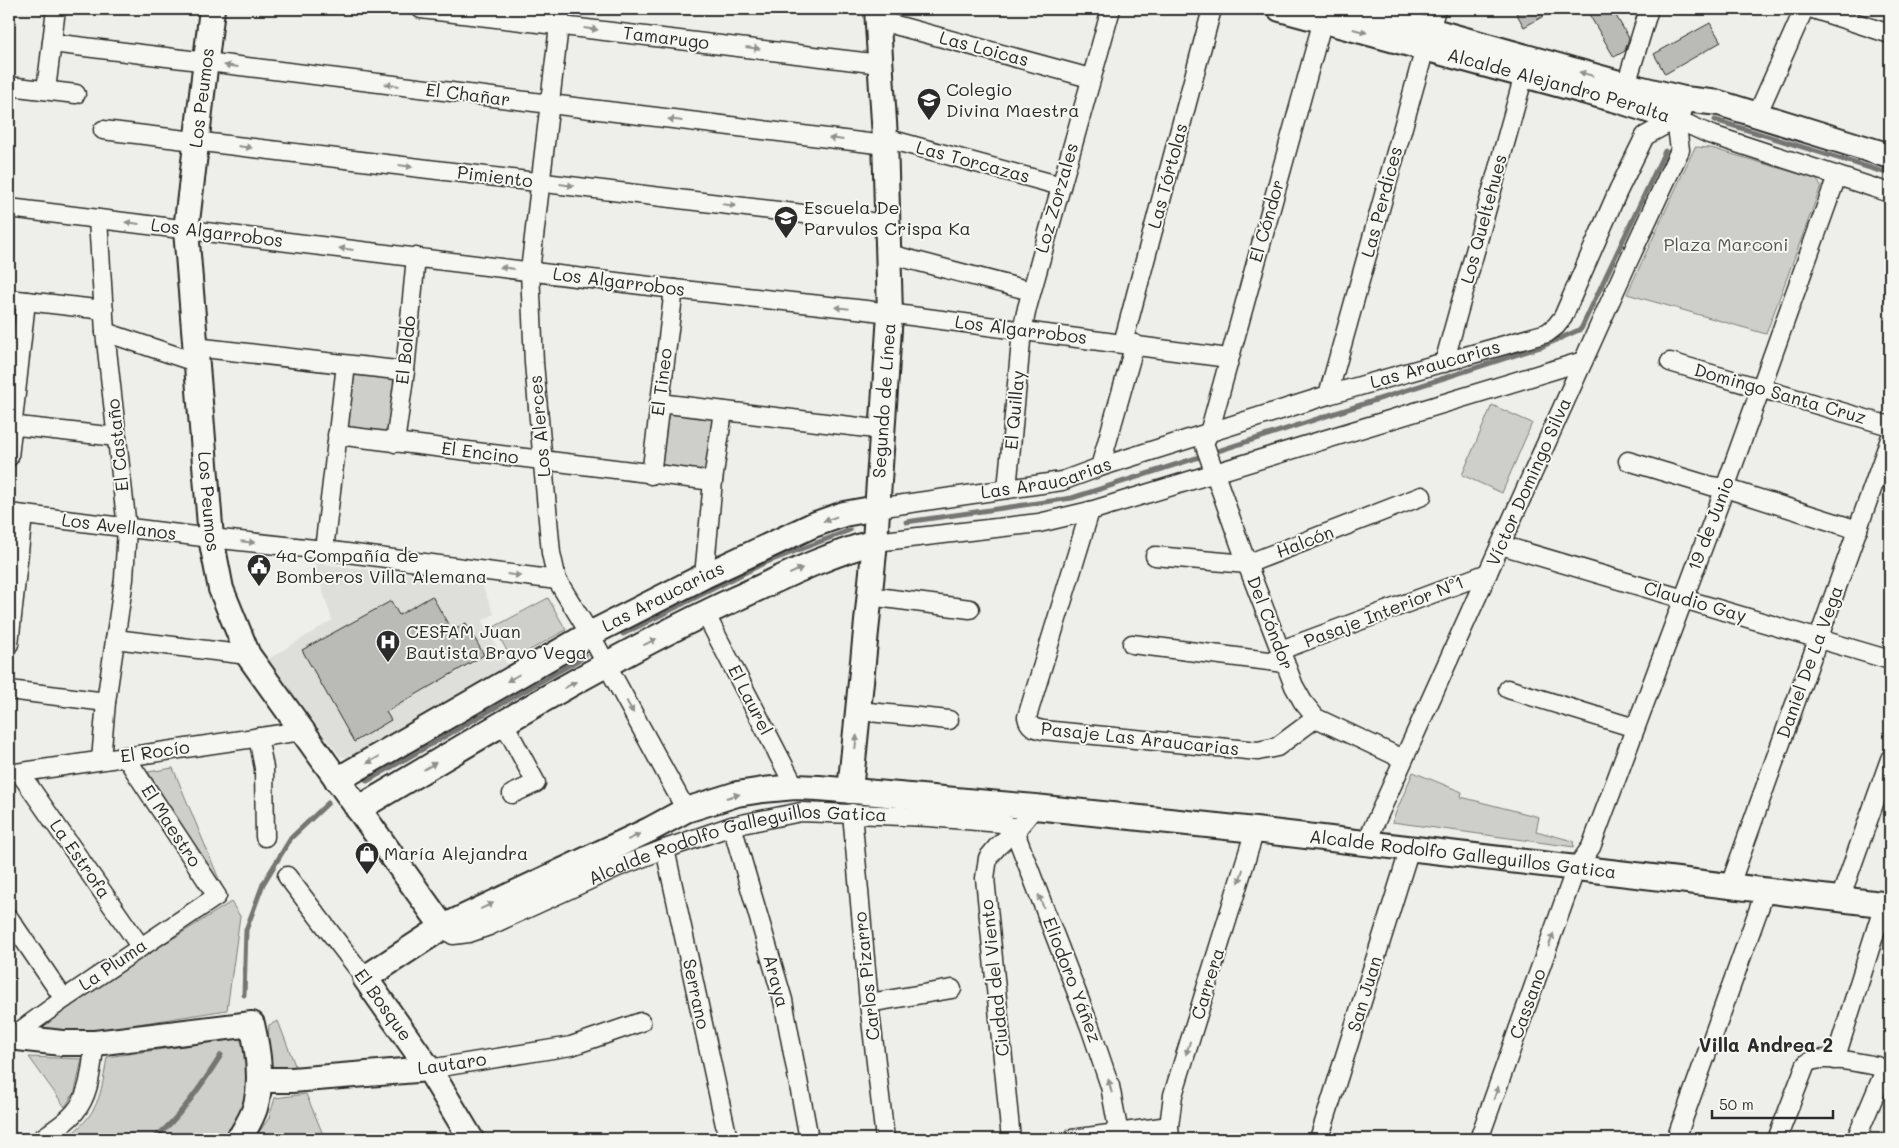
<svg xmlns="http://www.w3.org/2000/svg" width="1899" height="1148" font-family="Mali,sans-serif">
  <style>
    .built { fill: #dededb }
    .green { fill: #cececa; stroke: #7c7c7a }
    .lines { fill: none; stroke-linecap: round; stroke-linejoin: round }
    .stream { stroke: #757573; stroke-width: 5 }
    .building { fill: #babab7; stroke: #2b2b2b }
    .street-casing { stroke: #2b2b2b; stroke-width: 21 }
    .secondary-casing { stroke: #2b2b2b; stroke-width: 28 }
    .street { stroke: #f6f6f2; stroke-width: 18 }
    .secondary { stroke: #f6f6f2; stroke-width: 24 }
    .oneway { fill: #90908e }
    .labels { text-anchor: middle; stroke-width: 4; stroke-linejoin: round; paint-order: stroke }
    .street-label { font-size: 18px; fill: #2b2b2b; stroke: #f6f6f2 }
    .poi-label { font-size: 18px; fill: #2b2b2b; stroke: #f6f6f2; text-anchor: start }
    .park-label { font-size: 18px; fill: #545453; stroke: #f6f6f2 }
    .neighbourhood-label { font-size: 19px; font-weight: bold; fill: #2b2b2b; stroke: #f6f6f2 }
  </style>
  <rect width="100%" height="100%" fill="#eeeeea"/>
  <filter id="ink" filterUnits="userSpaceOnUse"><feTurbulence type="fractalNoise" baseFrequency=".02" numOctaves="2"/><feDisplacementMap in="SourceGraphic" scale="10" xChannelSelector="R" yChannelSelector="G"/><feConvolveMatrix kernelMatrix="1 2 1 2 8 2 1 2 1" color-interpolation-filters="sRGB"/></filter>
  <g filter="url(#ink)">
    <path class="built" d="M314 563 481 583 494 614 482 621 508 666 349 758 340 756 267 660 332 620Z"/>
    <path class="green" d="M1695 147 1711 148 1816 179 1821 186 1766 334 1627 294Z
      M351 373 398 380 391 437 344 431Z
      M1492 405 1532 423 1502 493 1462 475Z
      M668 412 717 415 709 472 662 467Z
      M548 598 566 630 512 660 494 627Z
      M173 768 226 896 148 772Z
      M1413 772 1462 792 1461 797 1539 817 1536 831 1573 841 1574 847 1392 822Z
      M231 902 240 916 227 1010 94 1031 31 1028Z
      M278 1021 296 1068 273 1070 267 1061 269 1025Z
      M240 1038 250 1064 248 1096 233 1126 217 1139H65C99 1114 101 1096 107 1057Z
      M29 1057 82 1059 75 1091 65 1107Z
      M306 1094 325 1139H254L269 1118 275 1098Z"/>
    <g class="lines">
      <path class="stream" d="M1715 120 1890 174
        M906 522 1072 498 1543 346 1581 329 1665 151
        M623 634 762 564 850 530
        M367 781 585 656
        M244 995 246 930 263 884 291 838 328 803
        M152 1139C175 1125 206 1079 221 1055"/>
    </g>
    <path class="building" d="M1514 9H1556L1524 27Z
      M1586 9H1612L1629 38 1625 51 1614 57Z
      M1710 23 1721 42 1665 74 1654 54Z
      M432 596 452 631 466 623 484 655 386 712 391 720 354 742 302 650 391 601 399 615Z"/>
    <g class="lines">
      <defs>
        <g id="street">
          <path d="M421 9 880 64"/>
          <path d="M561 9 530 271 534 363 551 553 557 580 590 634 686 810"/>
          <path d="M1326 9 1209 433 1204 443 1247 564 1294 686 1303 702 1316 718 1403 759"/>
          <path d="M1813 9 1890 34"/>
          <path d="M877 20 1090 78"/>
          <path d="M52 43 885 145"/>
          <path d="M1626 85 1649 9"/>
          <path d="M9 86 76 94"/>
          <path d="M46 90 56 9"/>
          <path d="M1757 115 1804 9"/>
          <path d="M1676 119 1709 134 1890 193"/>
          <path d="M103 130 887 224"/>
          <path d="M885 138 1061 186"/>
          <path d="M9 208 674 289 866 310 1228 358"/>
          <path d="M98 219 105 332 127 528 124 579 106 702 101 760"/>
          <path d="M889 254 1031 291"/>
          <path d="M9 299 104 310"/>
          <path d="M105 332 198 363"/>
          <path d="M1123 343 1212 9"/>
          <path d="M195 347 405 371"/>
          <path d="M1670 362 1890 426"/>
          <path d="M1444 363 1524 75"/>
          <path d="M1328 395 1436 9"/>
          <path d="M659 403 884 430"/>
          <path d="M9 425 117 437"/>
          <path d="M337 435 713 481"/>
          <path d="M395 443 405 371 416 257"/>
          <path d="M9 457 26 301"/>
          <path d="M1628 461 1711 486 1725 488 1858 530"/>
          <path d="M1100 467 1135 344"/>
          <path d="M651 475 674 289"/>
          <path d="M1007 489 1022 331 1027 308 1111 9"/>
          <path id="s1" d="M877 508 1062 481 1100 467 1328 395 1547 333 1556 326 1563 317 1618 191 1645 136 1676 119"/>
          <path d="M1090 511 1027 717C1029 727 1034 728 1043 730L1258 751 1277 747 1316 718"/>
          <path d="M9 513 211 538 324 550 557 580"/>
          <path d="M875 542 1039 523 1090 511 1583 361"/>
          <path d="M1501 545 1890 660"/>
          <path d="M324 550 346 365"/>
          <path d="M1155 556 1247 564 1422 496"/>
          <path d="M704 576 713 481 723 411"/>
          <path d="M869 596 970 609"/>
          <path d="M705 613 795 787"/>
          <path d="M115 639 248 655"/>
          <path d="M9 644 23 515"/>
          <path d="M1132 644 1285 663"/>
          <path d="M1281 650 1488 573"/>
          <path d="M1508 689 1635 728"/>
          <path d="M9 690 106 702"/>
          <path d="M859 711 949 720"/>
          <path d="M504 723 536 783 512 794"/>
          <path d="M258 737 264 768 265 837"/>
          <path d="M20 773 140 946"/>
          <path d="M9 774 302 731"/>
          <path d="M852 813 869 1003 885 1139"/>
          <path d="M732 826 783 1000 809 1139"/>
          <path d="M1017 829 1018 840 1090 1027 1110 1086 1119 1134"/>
          <path d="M1366 843 1627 264 1680 150 1676 119"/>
          <path d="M665 849 728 1139"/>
          <path d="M287 876 365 978"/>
          <path d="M1730 885 1890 439"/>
          <path d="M1840 899 1890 759"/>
          <path d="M9 918 64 999"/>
          <path id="s2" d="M443 927 453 935 469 933 489 926 618 867 665 849 732 826 801 812 929 817 1001 823 1017 829"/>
          <path d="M869 1003 952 989"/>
          <path d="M9 1039 64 999 217 896 125 756"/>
          <path d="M1835 1060 1884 904"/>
          <path d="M429 1069 571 1046 641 1022"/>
          <path d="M41 1139C52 1131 66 1123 75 1112 91 1093 91 1066 95 1043"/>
          <path d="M1011 1139 985 878 988 858 997 847 1017 829 1035 807"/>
          <path d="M1072 1139 1169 1126"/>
          <path d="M1170 1139 1169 1126 1173 1095 1255 830"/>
          <path d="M1319 1139 1410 848"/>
          <path d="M1479 1139 1576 868 1591 847 1725 488 1837 176"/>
          <path d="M1676 1139 1766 889"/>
          <path d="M1777 1139 1806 1064C1819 1053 1860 1063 1877 1066L1881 1068 1883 1075 1856 1139"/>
        </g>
        <g id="secondary">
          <path id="s3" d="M212 9 186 230 211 538 221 589 248 655 443 927"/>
          <path id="s4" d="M1280 9 1620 101 1676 119 1684 99"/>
          <path d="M1355 9 1626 85 1684 99 1719 103 1890 156"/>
          <path id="s5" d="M337 780 590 634 704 576 813 525 844 514 877 508"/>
          <path id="s6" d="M850 791 875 542 890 314 885 138 877 9"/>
          <path d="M358 809C482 736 604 660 735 599 781 578 826 555 875 542"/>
          <path d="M9 1037 62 1043H95L252 1024C258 1050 263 1081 255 1108 252 1118 246 1127 241 1136L238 1139"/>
          <path d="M259 1080H292L429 1069"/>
          <path id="s7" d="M471 1139 429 1069 365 978 443 927 649 830 686 810 737 794 763 790 795 787 819 788 1035 807 1255 830 1890 905"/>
        </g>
      </defs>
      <use href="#street" class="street-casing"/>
      <use href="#secondary" class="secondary-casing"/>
      <use href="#street" class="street"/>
      <use href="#secondary" class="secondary"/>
    </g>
    <defs><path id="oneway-solid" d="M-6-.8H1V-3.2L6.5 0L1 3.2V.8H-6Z" transform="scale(1.25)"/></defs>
    <g class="oneway">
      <use href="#oneway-solid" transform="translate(591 29) rotate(7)"/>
      <use href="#oneway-solid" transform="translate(1360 31) rotate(15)"/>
      <use href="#oneway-solid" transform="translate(753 48) rotate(7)"/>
      <use href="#oneway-solid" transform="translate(231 66) rotate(-173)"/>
      <use href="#oneway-solid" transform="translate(1586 74) rotate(-164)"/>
      <use href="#oneway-solid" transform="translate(392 85) rotate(-173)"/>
      <use href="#oneway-solid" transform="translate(675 120) rotate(-173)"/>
      <use href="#oneway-solid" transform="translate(836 139) rotate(-173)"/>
      <use href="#oneway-solid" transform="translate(245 147) rotate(7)"/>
      <use href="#oneway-solid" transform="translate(406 166) rotate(7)"/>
      <use href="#oneway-solid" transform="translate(567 185) rotate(7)"/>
      <use href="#oneway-solid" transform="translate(729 205) rotate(7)"/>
      <use href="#oneway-solid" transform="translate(132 223) rotate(-173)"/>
      <use href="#oneway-solid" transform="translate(346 249) rotate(-173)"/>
      <use href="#oneway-solid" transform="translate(507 268) rotate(-173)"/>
      <use href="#oneway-solid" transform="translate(842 308) rotate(-174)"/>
      <use href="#oneway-solid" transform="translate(830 519) rotate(161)"/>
      <use href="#oneway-solid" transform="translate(248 542) rotate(6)"/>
      <use href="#oneway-solid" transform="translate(796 571) rotate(-25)"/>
      <use href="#oneway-solid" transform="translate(514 575) rotate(7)"/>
      <use href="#oneway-solid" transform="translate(650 642) rotate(-27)"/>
      <use href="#oneway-solid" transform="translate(513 678) rotate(150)"/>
      <use href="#oneway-solid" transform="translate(570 685) rotate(-30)"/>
      <use href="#oneway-solid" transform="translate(630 707) rotate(61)"/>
      <use href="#oneway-solid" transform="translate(856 742) rotate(-84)"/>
      <use href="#oneway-solid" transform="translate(373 760) rotate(150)"/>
      <use href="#oneway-solid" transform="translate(430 766) rotate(-31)"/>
      <use href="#oneway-solid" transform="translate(733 796) rotate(-15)"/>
      <use href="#oneway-solid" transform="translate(634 837) rotate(-25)"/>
      <use href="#oneway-solid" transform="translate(1241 876) rotate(107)"/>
      <use href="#oneway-solid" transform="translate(1041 901) rotate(-111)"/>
      <use href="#oneway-solid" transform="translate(487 906) rotate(-25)"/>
      <use href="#oneway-solid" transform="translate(1551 940) rotate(-70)"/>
      <use href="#oneway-solid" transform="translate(1188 1048) rotate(107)"/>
      <use href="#oneway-solid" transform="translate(1110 1086) rotate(-104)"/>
      <use href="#oneway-solid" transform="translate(1496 1093) rotate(-70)"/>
    </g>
  </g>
  <defs>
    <symbol id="school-pin" viewBox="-11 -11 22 30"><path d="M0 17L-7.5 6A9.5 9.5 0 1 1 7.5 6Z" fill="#2b2b2b" stroke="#f6f6f2"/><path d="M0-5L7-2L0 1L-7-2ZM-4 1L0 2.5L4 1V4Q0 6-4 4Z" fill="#fff"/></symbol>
    <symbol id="civic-pin" viewBox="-11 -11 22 30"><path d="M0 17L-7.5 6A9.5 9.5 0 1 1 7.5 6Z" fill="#2b2b2b" stroke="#f6f6f2"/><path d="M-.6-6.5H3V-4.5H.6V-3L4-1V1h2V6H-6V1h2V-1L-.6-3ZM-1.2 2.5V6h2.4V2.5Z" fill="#fff"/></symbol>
    <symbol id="hospital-pin" viewBox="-11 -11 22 30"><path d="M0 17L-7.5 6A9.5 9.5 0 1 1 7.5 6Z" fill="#2b2b2b" stroke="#f6f6f2"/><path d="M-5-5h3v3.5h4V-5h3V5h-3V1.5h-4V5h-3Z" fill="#fff"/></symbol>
    <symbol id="shop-pin" viewBox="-11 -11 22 30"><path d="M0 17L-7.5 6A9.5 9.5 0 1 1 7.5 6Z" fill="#2b2b2b" stroke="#f6f6f2"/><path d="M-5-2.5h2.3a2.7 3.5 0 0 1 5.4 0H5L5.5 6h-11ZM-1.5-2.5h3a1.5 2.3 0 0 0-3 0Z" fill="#fff"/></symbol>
  </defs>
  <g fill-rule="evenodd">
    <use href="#school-pin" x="915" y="86" width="28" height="38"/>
    <use href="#school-pin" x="772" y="204" width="28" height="38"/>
    <use href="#civic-pin" x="245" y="552" width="28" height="38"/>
    <use href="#hospital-pin" x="374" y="628" width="28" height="38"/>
    <use href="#shop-pin" x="353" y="840" width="28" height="38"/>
  </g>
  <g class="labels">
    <g class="street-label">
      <text transform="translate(666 38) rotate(7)" y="6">Tamarugo</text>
      <text transform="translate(984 49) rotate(15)" y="6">Las Loicas</text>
      <text dy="6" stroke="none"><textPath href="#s4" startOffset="289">Alcalde Alejandro Peralta</textPath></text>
      <text transform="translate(468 95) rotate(7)" y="6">El Chañar</text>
      <text transform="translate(202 98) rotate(-83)" y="6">Los Peumos</text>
      <text transform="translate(973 162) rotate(15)" y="6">Las Torcazas</text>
      <text transform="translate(1168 176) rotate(-75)" y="6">Las Tórtolas</text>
      <text transform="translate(495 177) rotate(7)" y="6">Pimiento</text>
      <text transform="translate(1057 198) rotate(-74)" y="6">Loz Zorzales</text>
      <text transform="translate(1382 202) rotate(-75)" y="6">Las Perdices</text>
      <text transform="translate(1484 219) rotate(-75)" y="6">Los Queltehues</text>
      <text transform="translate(1267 221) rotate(-74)" y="6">El Cóndor</text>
      <text transform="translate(217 233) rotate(7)" y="6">Los Algarrobos</text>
      <text transform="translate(619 282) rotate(7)" y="6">Los Algarrobos</text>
      <text transform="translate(1021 330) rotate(7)" y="6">Los Algarrobos</text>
      <text transform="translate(406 350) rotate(-84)" y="6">El Boldo</text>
      <text dy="6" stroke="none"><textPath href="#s1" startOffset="578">Las Araucarias</textPath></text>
      <text transform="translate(662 382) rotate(-83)" y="6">El Tineo</text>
      <text transform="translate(1780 394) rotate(16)" y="6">Domingo Santa Cruz</text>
      <text dy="6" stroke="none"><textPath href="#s6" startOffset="392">Segundo de Línea</textPath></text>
      <text transform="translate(1015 410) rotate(-85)" y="6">El Quillay</text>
      <text transform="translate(540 426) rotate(-95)" y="6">Los Alerces</text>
      <text transform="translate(118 445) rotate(-96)" y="6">El Castaño</text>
      <text transform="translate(480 453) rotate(7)" y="6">El Encino</text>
      <text dy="6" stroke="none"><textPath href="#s1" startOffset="172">Las Araucarias</textPath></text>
      <text transform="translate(1529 482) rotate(-66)" y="6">Víctor Domingo Silva</text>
      <text dy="6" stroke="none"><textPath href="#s3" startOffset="495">Los Peumos</textPath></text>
      <text transform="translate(1711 524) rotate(-69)" y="6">19 de Junio</text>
      <text transform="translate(119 527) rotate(7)" y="6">Los Avellanos</text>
      <text transform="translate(1305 542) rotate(-21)" y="6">Halcón</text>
      <text dy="6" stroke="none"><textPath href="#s5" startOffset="374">Las Araucarias</textPath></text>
      <text transform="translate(1695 602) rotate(16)" y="6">Claudio Gay</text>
      <text transform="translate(1384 612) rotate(-21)" y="6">Pasaje Interior Nº1</text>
      <text transform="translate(1270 623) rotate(69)" y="6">Del Cóndor</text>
      <text transform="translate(1810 662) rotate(-70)" y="6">Daniel De La Vega</text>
      <text transform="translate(750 700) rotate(63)" y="6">El Laurel</text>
      <text transform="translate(1140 739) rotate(6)" y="6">Pasaje Las Araucarias</text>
      <text transform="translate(155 752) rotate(-8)" y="6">El Rocío</text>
      <text transform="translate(171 826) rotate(57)" y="6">El Maestro</text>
      <text dy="6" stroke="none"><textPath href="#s2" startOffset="315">Alcalde Rodolfo Galleguillos Gatica</textPath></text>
      <text dy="6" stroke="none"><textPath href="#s7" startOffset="1339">Alcalde Rodolfo Galleguillos Gatica</textPath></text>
      <text transform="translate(80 859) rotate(55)" y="6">La Estrofa</text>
      <text transform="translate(113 965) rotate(-34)" y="6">La Pluma</text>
      <text transform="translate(867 976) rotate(-96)" y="6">Carlos Pizarro</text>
      <text transform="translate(995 978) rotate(-96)" y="6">Ciudad del Viento</text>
      <text transform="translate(1072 980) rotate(69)" y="6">Eliodoro Yáñez</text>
      <text transform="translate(776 981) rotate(75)" y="6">Araya</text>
      <text transform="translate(1208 984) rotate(-73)" y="6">Carrera</text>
      <text transform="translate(696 994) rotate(78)" y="6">Serrano</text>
      <text transform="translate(1365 994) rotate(-73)" y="6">San Juan</text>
      <text transform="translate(1528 1004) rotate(-70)" y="6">Cassano</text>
      <text transform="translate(383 1005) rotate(54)" y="6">El Bosque</text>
      <text transform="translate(452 1064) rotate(-8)" y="6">Lautaro</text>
    </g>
    <g class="poi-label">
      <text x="946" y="96">Colegio<tspan x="946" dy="21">Divina Maestra</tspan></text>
      <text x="804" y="214">Escuela De<tspan x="804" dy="21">Parvulos Crispa Ka</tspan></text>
      <text x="276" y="562">4a Compañía de<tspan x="276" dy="21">Bomberos Villa Alemana</tspan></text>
      <text x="406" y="638">CESFAM Juan<tspan x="406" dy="21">Bautista Bravo Vega</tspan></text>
      <text x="384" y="860">María Alejandra</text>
    </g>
    <g class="park-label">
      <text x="1726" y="251">Plaza Marconi</text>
    </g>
    <g class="neighbourhood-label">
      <text x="1766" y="1052">Villa Andrea 2</text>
    </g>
  </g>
  <rect width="1899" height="1148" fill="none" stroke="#f6f6f2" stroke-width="30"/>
  <rect x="15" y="15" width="1869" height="1118" fill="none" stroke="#2b2b2b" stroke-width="2" filter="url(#ink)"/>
  <path d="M1712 1110v8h121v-8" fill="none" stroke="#2b2b2b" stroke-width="2.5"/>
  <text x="1719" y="1110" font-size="15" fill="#2b2b2b" stroke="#f6f6f2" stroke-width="4" paint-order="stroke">50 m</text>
</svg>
